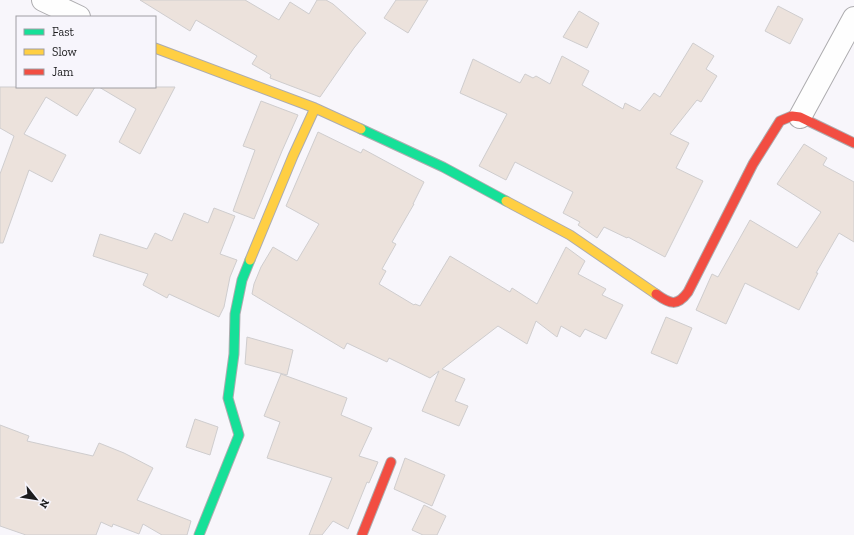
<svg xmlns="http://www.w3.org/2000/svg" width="854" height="535" font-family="'Zilla Slab',serif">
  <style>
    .building { fill: #ece2dc; stroke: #cfcdce }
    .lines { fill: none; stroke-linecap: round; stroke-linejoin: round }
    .street-casing { stroke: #adacaf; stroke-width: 24 }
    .fast-casing { stroke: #adacaf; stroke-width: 11 }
    .slow-casing { stroke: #adacaf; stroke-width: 11 }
    .jam-casing { stroke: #adacaf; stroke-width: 11 }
    .street { stroke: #fefefe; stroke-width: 22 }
    .fast { stroke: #16e098; stroke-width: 9 }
    .slow { stroke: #ffcf43; stroke-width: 9 }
    .jam { stroke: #f24e42; stroke-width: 9 }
  </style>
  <rect width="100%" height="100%" fill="#f8f6fb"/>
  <path class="building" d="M140 0H245L279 20 290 2 309 14 317 0H326L333 4 366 33 354 48 320 97 270 78 271 75 252 64 257 56 196 20 190 31Z
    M396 0H428L408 33 384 18Z
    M778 6 803 19 790 44 765 31Z
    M579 11 599 23 587 48 563 37Z
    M693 43 714 56 706 69 717 76 701 102 697 100 670 134 689 143 676 168 703 181 665 257 628 237 627 238 604 227 597 238 578 225 580 222 563 213 573 192 515 162 506 180 479 166 507 114 460 93 473 59 520 83 525 74 533 78 536 76 550 84 562 56 589 71 582 85 623 109 625 103 640 111 654 93 660 97Z
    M0 87H95L77 116 46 97 24 134 66 155 52 182 29 170 3 243H0V174L14 136 0 128Z
    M99 87H175L140 154 119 142 136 109Z
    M261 101 298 115 282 151 254 219 233 211 255 150 243 146Z
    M318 132 361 153 363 149 424 182 413 204H414L392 242 396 244 382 269 386 271 379 284 414 305 415 304 420 306 450 256 510 292 512 288 537 304 566 247 585 261 578 274 606 289 602 295 623 305 606 339 585 329 580 337 561 326 557 337 536 321 527 344 498 326 442 369 465 379 455 401 468 406 459 426 422 411 439 371 430 378 389 358 387 362 347 343 344 349 252 294 254 284 261 267 273 247 297 261 319 224 286 206Z
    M804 144 827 158 823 165 854 182V242L839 233 816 273H818L799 310 745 283 726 324 696 310 712 274 718 277 750 220 797 248 821 212 777 184Z
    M214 208 235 216 220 254 237 260 230 277 224 307 219 317 169 294 167 298 143 285 148 274 93 256 100 234 147 249 155 233 172 241 184 213 208 223Z
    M666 317 692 328 677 364 651 353Z
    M247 337 293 350 287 375 245 364Z
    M281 374 347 398 341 415 372 428 359 456 378 462 369 483 367 482 348 529 333 521 322 535H309L332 478 267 458 280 422 264 416Z
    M195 419 218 427 210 455 186 447Z
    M0 425 29 436 27 441 93 456 99 443 124 453 153 468 137 500 191 521 187 535H162L143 524 139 534 113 524 112 527 101 522 96 535H26L0 526Z
    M405 458 445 475 432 506 394 489Z
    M424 505 446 516 437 535H423L412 530Z"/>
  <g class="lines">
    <defs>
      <path id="street" d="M43 0 79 17
        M800 117 854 18"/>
      <path id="fast" d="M361 129 443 167 506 201
        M199 535 239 435 228 398 234 354 235 314 242 280 250 260"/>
      <path id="slow" d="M155 48 315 108 361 129
        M506 201 570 235 656 294
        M250 260 293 156 315 108"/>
      <path id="jam" d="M656 294C670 304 677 307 688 292L753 164 780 121 792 116 800 117 854 143
        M362 535 391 462"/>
    </defs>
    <use href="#street" class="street-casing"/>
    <use href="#fast" class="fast-casing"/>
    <use href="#slow" class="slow-casing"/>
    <use href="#jam" class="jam-casing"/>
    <use href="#street" class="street"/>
    <use href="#fast" class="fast"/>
    <use href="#slow" class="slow"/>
    <use href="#jam" class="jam"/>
  </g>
  <rect x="16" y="16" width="140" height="72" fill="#f7f5fc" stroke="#9f9ea3"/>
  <rect x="24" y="29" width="20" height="6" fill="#16e098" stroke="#9f9ea3"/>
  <text x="52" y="36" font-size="12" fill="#1c1c1e">Fast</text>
  <rect x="24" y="49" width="20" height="6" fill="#ffcf43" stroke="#9f9ea3"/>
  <text x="52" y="56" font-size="12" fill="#1c1c1e">Slow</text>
  <rect x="24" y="69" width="20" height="6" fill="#f24e42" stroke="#9f9ea3"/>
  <text x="52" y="76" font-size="12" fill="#1c1c1e">Jam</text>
  <g transform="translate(36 499) rotate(120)" stroke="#f7f5fc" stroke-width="3" paint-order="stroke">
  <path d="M0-3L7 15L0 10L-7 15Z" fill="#1c1c1e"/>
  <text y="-6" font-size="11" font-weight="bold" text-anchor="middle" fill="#1c1c1e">N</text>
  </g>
</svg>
